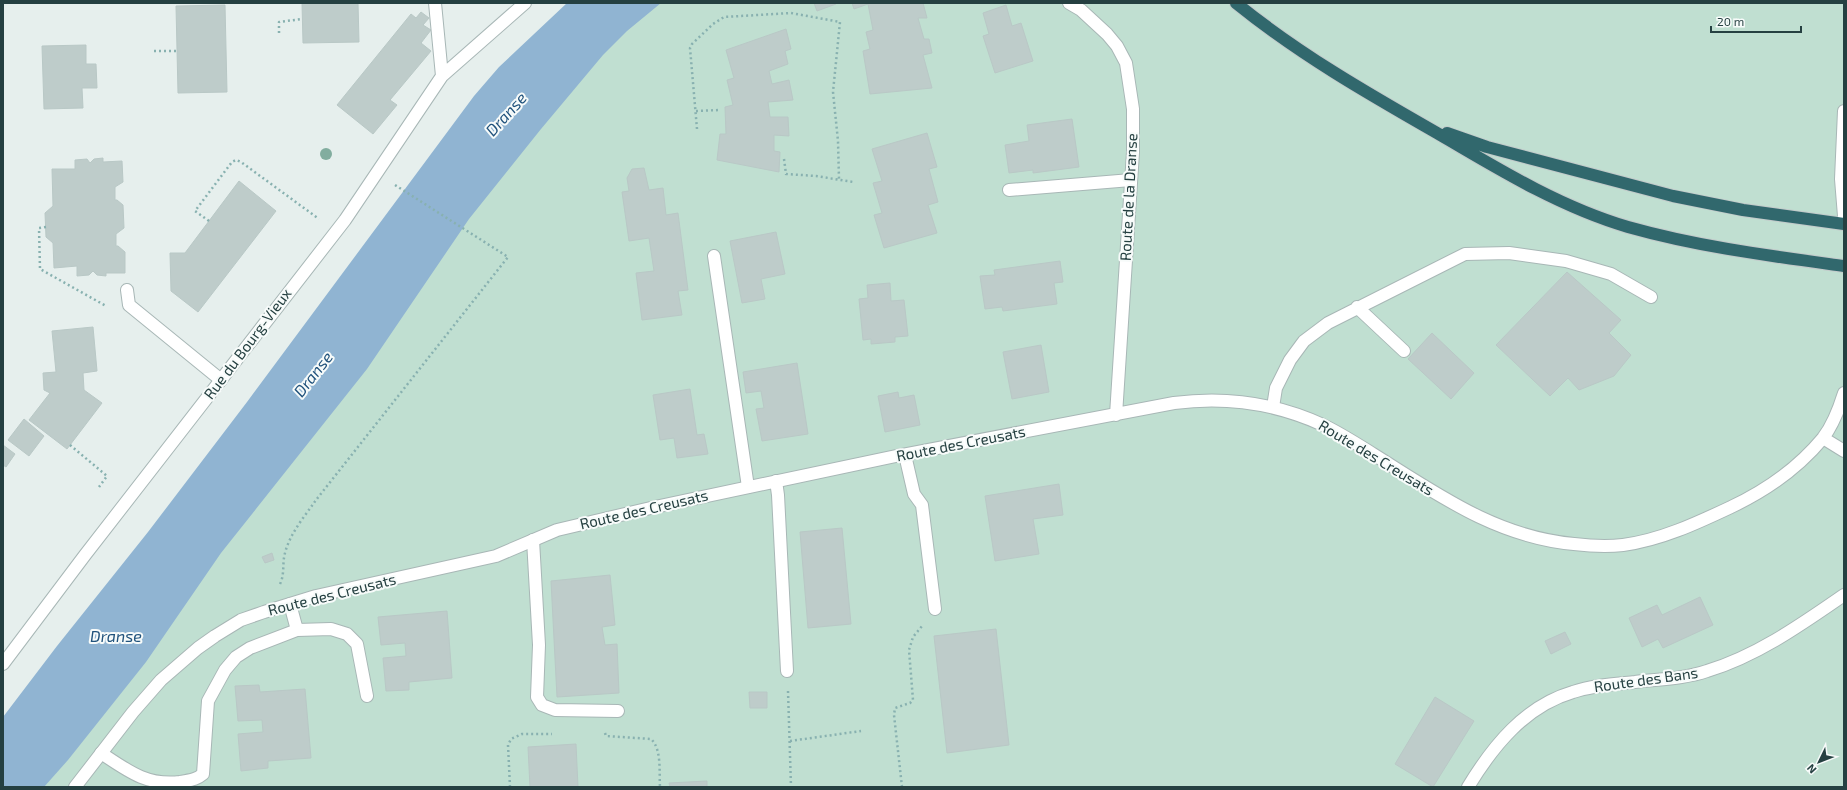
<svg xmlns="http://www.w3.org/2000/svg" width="1847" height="790" font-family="'Exo 2',sans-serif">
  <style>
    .green { fill: #c0dfd1 }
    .water { fill: #90b4d2 }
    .building { fill: #beccca; stroke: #b9c8c6 }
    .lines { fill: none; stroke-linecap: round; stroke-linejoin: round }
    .lane-casing { stroke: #a8b7b6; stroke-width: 14 }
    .street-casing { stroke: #a8b7b6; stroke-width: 14 }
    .highway-casing { stroke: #c2caca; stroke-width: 14 }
    .path { stroke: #88b1b0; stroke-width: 2.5; stroke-dasharray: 2 3; stroke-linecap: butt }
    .lane { stroke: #fff; stroke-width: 12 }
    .street { stroke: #fff; stroke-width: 12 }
    .highway { stroke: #31686d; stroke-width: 12 }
    .tree { fill: #82ad9f }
    .labels { text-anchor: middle; stroke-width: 4; stroke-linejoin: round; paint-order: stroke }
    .street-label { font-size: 15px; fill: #254041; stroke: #f7fbfa }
    .water-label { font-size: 16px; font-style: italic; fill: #20527c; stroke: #f7fbfa }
  </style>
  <rect width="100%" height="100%" fill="#e6efed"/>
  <path class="green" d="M628 3H1844V787H3V774Z"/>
  <path class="water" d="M567 3H661L627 31 603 55 541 129 469 219 367 369 221 553 146 662 68 760 44 787H3V717L57 646 148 532 247 402 474 96 499 67Z"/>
  <path class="building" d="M302 3H358L359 42 303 43Z
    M814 3H836V4L817 11Z
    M852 3H923L927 18H918L924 39H929L932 53 923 55 932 88 870 94 863 51 870 49 866 32 873 30 868 4 854 9Z
    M225 5 227 92 178 93 176 6Z
    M1006 5 1012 26 1021 23 1033 61 995 73 983 36 989 34 983 13Z
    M421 12 429 18 423 25 431 30 421 43 431 51 390 100 397 105 373 134 337 105 411 14 416 18Z
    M786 29 791 49 785 51 788 64 769 71 772 84 789 80 793 100 768 102 770 117H788L789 136 774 135V151L780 152 779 172 717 160 720 134H726L725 107 733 105 727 80 734 78 726 50Z
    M86 45V64H96L97 88H82L83 108 44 109 42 46Z
    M1072 119 1079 167 1033 173V170L1009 173 1005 145 1029 141 1027 125Z
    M927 133 937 167 929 169 938 202 928 205 937 233 884 248 874 215 882 213 873 183 882 181 872 149Z
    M103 158V162L122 161 123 182 115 187V200H117L123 205 124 228 116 234V246H118L125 252V273H106V276L97 275 93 271 89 275 77 276V266L54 268 53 243 46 237 45 213 53 206 52 169H75V160L87 159 90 163 94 159Z
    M644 168 649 190 663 188 666 215 678 213 688 290 678 291 682 315 642 320 636 273 654 271 649 238 629 241 622 192 629 191 627 178 632 169Z
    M239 181 276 211 198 312 171 291 170 253H185Z
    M776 232 785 274 761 279 765 299 742 303 730 241Z
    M1060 261 1063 282 1054 283 1057 304 1003 311 1002 307 985 309 980 276 995 275 994 270Z
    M1567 272 1621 320 1609 333 1631 355 1614 376 1579 390 1568 378 1550 396 1496 345Z
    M890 283 891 301 904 300 908 336 895 337V342L871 344V339L863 340 859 299 868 298 867 285Z
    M93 327 97 371 83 373 84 390 102 403 67 449 29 420 50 393 44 390 43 373 56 372 52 331Z
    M1432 333 1474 373 1451 399 1408 359Z
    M1041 345 1049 392 1012 399 1003 352Z
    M797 363 808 434 762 441 756 409 764 408 761 391 746 393 743 372Z
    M690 389 697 435 704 434 708 454 677 458 674 438 660 440 653 395Z
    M898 392 899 398 914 395 920 425 885 432 878 396Z
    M24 419 44 436 29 456 8 440Z
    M3 445 15 454 6 467 3 465Z
    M1059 484 1063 515 1033 519 1039 554 995 561 985 496Z
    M842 528 851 624 808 628 800 532Z
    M272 553 274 560 265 563 262 557Z
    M610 575 615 625 602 627 605 645 617 644 619 693 557 697 551 581Z
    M1700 597 1713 625 1663 648 1658 639 1642 647 1629 618 1657 605 1662 615Z
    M447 611 452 678 409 682V690L386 691 383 658 406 656 405 643 381 645 378 617Z
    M996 629 1009 745 947 753 934 636Z
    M1565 632 1571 644 1551 654 1545 641Z
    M259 685 260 692 305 689 311 758 268 761V768L241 771 238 734 263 732 262 720 238 721 235 686Z
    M749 692H767V708H750Z
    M1435 697 1474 721 1433 787 1395 764Z
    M576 744 578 787H530L528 747Z
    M707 781V787H723H670L669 783Z"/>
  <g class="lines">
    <defs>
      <path id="lane" d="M1009 190 1131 180
        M714 256 748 487
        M127 290 129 305 221 380
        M1357 307 1404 351
        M1273 407 1276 388 1290 360 1304 341 1328 323 1465 254 1509 253 1566 261 1611 274 1651 297
        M905 455 914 494 922 505 935 609
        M776 481 778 495 787 671
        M533 540 539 645 537 697 542 705 555 710 618 711
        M290 604 297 630
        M101 753C128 771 147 786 180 782 190 780 196 780 203 774L208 701 225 670 236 657 250 648 297 630 331 629 347 634 357 644 367 696"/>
      <path id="street" d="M1069 3 1081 10 1107 34 1117 46 1126 63 1133 109V152L1116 415
        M442 76 525 3
        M1844 111 1841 179 1844 216
        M1823 438 1844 451
        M3 664 85 555 345 220 442 76 435 3
        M75 787 133 712 161 680 198 648 215 636 241 620 264 612 316 596 496 556 557 530 655 507 896 456 1174 403C1226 396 1275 403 1323 425 1340 433 1357 444 1373 454 1437 494 1496 537 1574 544 1590 546 1607 547 1623 545 1661 540 1697 523 1731 507 1765 491 1799 467 1823 438 1833 425 1839 409 1844 393
        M1468 787C1493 746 1525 706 1573 692 1593 685 1615 684 1635 682 1659 679 1684 679 1707 671 1757 656 1802 624 1844 595"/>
      <path id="highway" d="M1236 3C1299 54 1367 93 1437 133 1498 169 1560 207 1628 227 1699 247 1771 256 1844 266
        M1447 133 1487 147 1673 196 1743 210 1844 224"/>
    </defs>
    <use href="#lane" class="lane-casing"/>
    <use href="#street" class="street-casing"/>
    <use href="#highway" class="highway-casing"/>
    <path class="path" d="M279 33V22L302 19
      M154 51H177
      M696 111 720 110
      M697 129 690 48 692 44 713 24 724 17 791 13 840 22 833 92 838 141 839 179
      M784 159 786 174 816 176 853 182
      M209 221 195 211 232 162 236 160 241 162 319 219
      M46 227 39 228 40 269 106 306
      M70 445 107 476 99 487
      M280 584C285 574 282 563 285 553 290 533 305 516 316 500L508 257 395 185
      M788 691 791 787
      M605 733 606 736 651 739C662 749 659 773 660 787
      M790 741 861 731
      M510 787 508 745 511 739 522 734H552
      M902 787 894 715 895 708 910 703 913 700 909 650 913 637 922 626"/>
    <use href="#lane" class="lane"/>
    <use href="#street" class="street"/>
    <use href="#highway" class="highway"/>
  </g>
  <circle class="tree" cx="326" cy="154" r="6"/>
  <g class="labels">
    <g class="street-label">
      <text transform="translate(1129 197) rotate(-87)" y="5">Route de la Dranse</text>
      <text transform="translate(248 344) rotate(-53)" y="5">Rue du Bourg-Vieux</text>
      <text transform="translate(961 444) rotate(-11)" y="5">Route des Creusats</text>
      <text transform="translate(1376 458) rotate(31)" y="5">Route des Creusats</text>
      <text transform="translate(644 510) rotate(-13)" y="5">Route des Creusats</text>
      <text transform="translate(332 595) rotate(-14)" y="5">Route des Creusats</text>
      <text transform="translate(1646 680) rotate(-8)" y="5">Route des Bans</text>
    </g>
    <g class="water-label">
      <text transform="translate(506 114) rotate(-48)" y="6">Dranse</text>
      <text transform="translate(313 374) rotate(-52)" y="6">Dranse</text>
      <text x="116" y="642">Dranse</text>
    </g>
  </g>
  <rect width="1847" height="790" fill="none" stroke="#254041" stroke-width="8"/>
  <g transform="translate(1819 762) rotate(227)" stroke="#f7fbfa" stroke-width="3" paint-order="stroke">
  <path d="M0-3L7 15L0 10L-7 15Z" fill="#254041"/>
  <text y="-6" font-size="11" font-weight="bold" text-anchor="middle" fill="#254041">N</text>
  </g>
  <path d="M1711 26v6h90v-6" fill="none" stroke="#254041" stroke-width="2"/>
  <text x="1717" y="26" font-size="12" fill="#254041" stroke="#f7fbfa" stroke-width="3" paint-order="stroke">20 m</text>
</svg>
